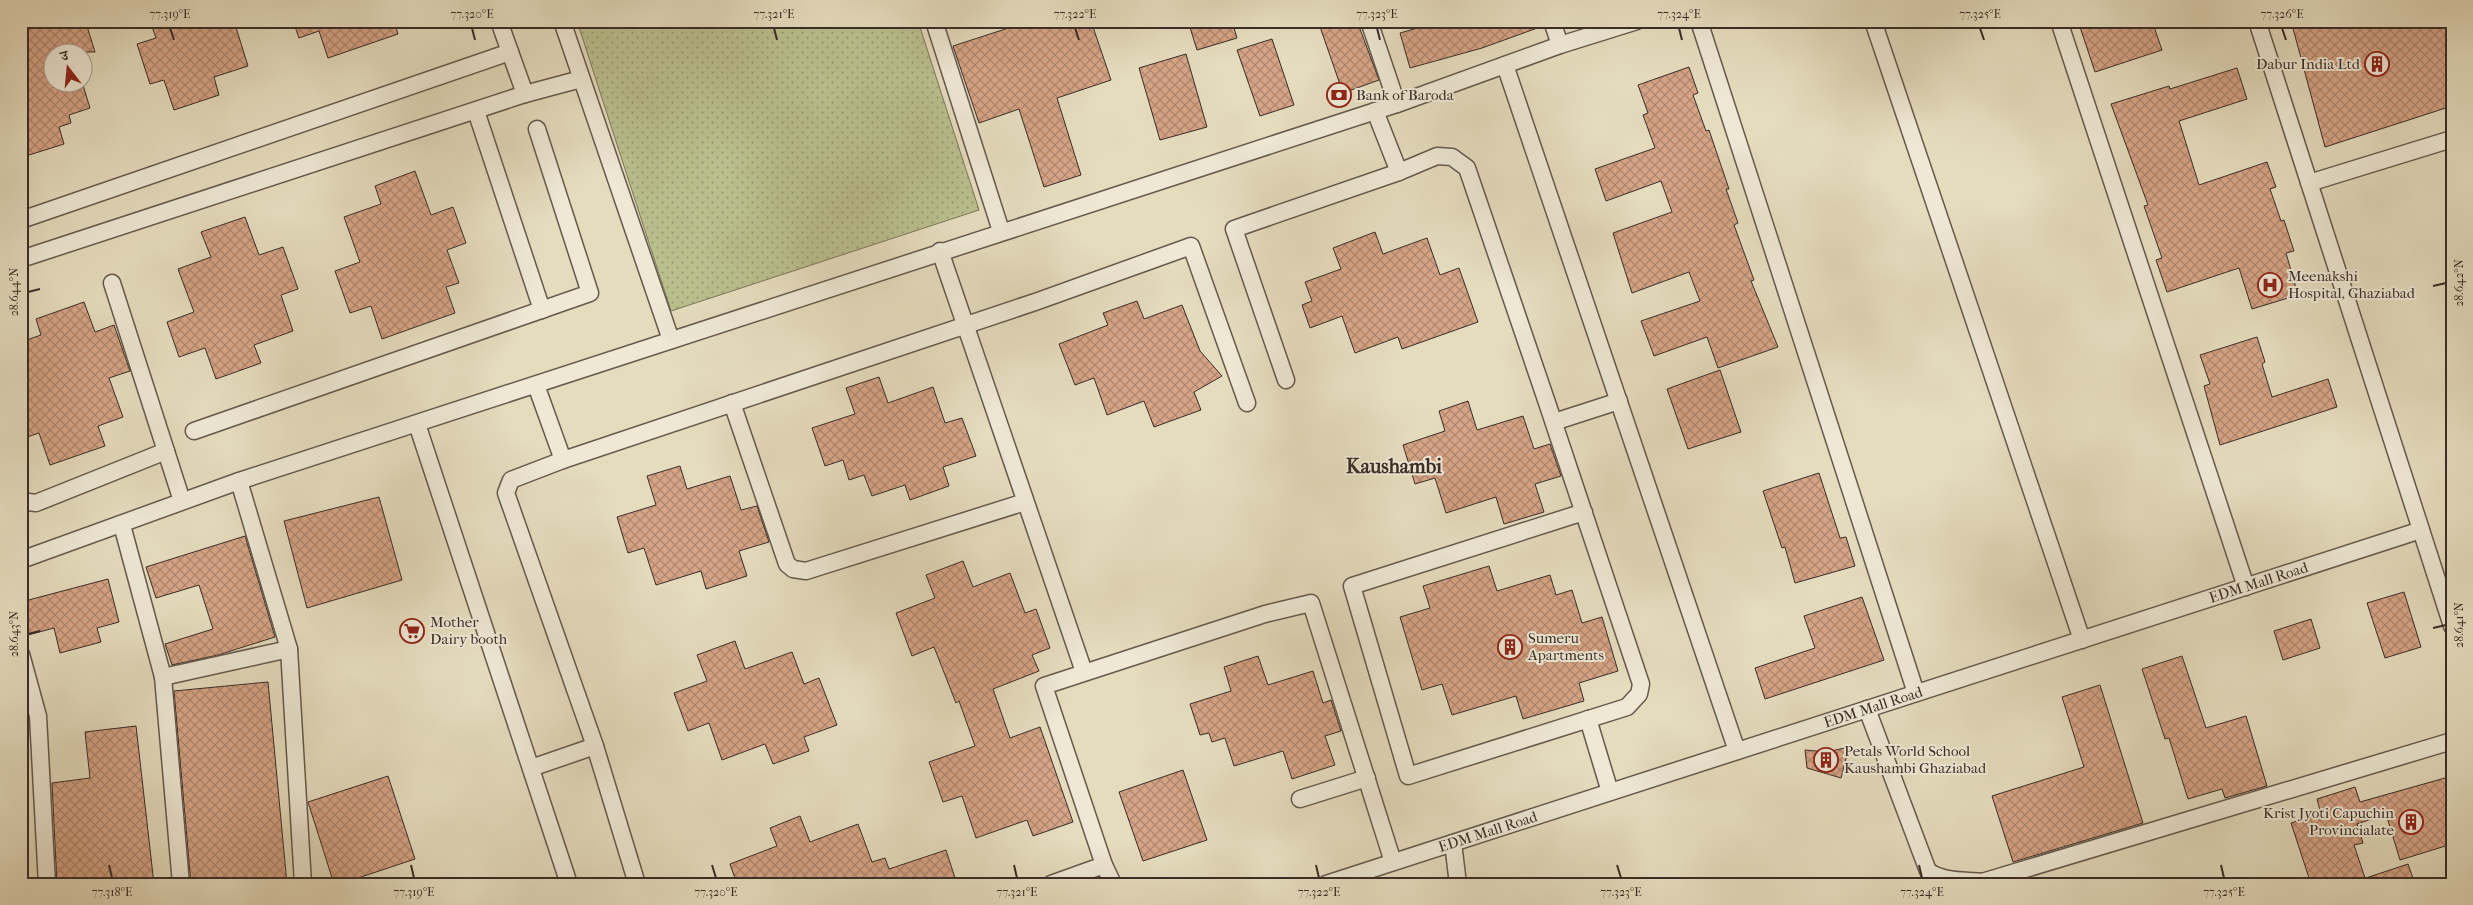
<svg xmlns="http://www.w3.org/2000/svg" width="2473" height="905" font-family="'IM FELL French Canon','Noto Serif Devanagari',serif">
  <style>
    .grass { fill: url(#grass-dots); stroke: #7a765a }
    .building { fill: url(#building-cross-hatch); stroke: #3a2d27 }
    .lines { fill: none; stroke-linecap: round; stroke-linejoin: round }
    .street-casing { stroke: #65594d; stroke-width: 19 }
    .street { stroke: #eee8d5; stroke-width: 16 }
    .ticks { fill: none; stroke: #3a2d27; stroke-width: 2 }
    .labels { text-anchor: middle; stroke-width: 4; stroke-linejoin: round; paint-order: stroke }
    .poi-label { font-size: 15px; fill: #3a2d27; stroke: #eee8d5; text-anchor: start }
    .street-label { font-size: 15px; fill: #3a2d27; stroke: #eee8d5 }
    .district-label { font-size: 20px; font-weight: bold; fill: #3a2d27; stroke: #eee8d5 }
    .neatline { fill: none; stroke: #3a2d27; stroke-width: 2 }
    .ticks-label { font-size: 12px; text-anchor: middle; fill: #3a2d27 }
  </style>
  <defs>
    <pattern id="grass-dots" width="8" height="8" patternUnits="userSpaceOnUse" patternTransform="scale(1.25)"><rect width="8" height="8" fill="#babf8e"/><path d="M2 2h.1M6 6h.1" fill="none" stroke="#989c74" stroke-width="1.8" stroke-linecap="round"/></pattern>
    <pattern id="building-cross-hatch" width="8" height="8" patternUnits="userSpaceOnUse" patternTransform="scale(1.25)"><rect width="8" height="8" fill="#d6a486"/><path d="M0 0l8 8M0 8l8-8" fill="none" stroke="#af866e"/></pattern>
  </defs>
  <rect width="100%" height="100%" fill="#e5dcbe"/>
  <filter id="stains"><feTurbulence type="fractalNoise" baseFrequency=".004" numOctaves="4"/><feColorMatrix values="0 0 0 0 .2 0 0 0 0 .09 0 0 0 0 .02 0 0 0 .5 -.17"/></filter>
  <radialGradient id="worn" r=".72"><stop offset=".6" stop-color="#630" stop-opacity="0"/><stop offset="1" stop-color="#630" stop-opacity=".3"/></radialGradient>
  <path class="grass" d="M577 21H918L979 210 671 311Z"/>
  <path class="building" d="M21 21H66L68 29 86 23 95 52H52V82H82L90 108 69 115 71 123 59 127 64 144 29 155 21 131Z
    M150 21H234L248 66 214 77 219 95 174 110 164 80 150 84 137 44 156 38Z
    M293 21H394L398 34 328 58 319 31 299 38Z
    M1030 21H1091L1111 80 1057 98 1081 175 1044 187 1019 109 979 123 953 46Z
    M1188 21H1232L1237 38 1197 50Z
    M1318 21H1357L1379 80 1343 93Z
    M1442 21H1542L1543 26 1482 48 1410 68 1400 33Z
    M2078 21H2152L2162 50 2095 72Z
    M2291 21H2452V106L2325 147Z
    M1272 39 1294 105 1260 116 1237 50Z
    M1186 54 1207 127 1160 140 1139 68Z
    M1689 67 1698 93 1693 95 1706 131 1709 130 1729 189H1726L1738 223 1734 225 1754 280 1751 281 1778 347 1718 368 1707 337 1654 356 1641 321 1700 301 1689 272 1632 293 1613 233 1672 212 1661 181 1606 201 1595 169 1655 148 1643 115 1648 113 1638 85Z
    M2237 68 2247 99 2179 121 2199 185 2267 162 2276 187 2270 189 2281 221 2284 220 2294 251 2286 253 2298 295 2252 309 2239 268 2167 292 2156 260 2162 258 2144 206 2148 205 2111 104 2169 86 2170 89Z
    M415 171 431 215 453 207 466 243 447 250 459 283 446 287 455 313 382 339 371 306 350 313 335 271 360 262 344 217 381 204 375 186Z
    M245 217 259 255 283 247 298 289 281 295 293 331 254 345 261 363 216 379 205 348 179 357 167 322 194 312 178 269 211 257 201 232Z
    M1375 232 1383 254 1427 238 1440 275 1459 268 1478 322 1402 349 1398 337 1355 353 1342 316 1310 328 1302 305 1312 301 1305 282 1341 269 1333 248Z
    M1137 301 1144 319 1182 305 1200 351 1222 376 1194 392 1201 410 1154 427 1144 401 1107 415 1094 378 1075 385 1059 344 1108 325 1103 313Z
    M84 302 95 332 114 325 130 371 109 378 123 417 98 426 105 446 50 465 39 433 21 439V394L29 392 21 371V342L41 335 36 319Z
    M2257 337 2265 362 2262 364 2272 397 2328 379 2337 407 2220 445 2204 386 2210 384 2200 355Z
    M1720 370 1741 432 1688 449 1667 389Z
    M879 377 888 403 933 387 945 423 962 418 976 456 943 467 949 486 910 500 905 485 872 496 864 475 849 480 843 460 825 466 812 428 855 414 846 388Z
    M1468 401 1477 430 1523 416 1534 449 1550 444 1561 476 1535 484 1544 512 1504 524 1496 497 1446 513 1435 478 1415 484 1403 445 1445 431 1439 411Z
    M680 466 687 489 730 476 741 510 757 506 769 542 739 551 747 576 706 589 701 571 656 585 644 548 628 553 617 517 656 505 647 476Z
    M1819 473 1840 538 1846 537 1855 566 1795 583 1785 547 1782 548 1763 491Z
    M379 497 402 580 307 608 284 521Z
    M245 536 275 637 218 655 172 665 165 644 213 629 199 585 156 598 146 567Z
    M963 561 973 587 1010 573 1025 613 1036 609 1050 648 1032 655 1039 671 993 689 1010 738 1040 727 1073 822 1033 836 1027 820 976 838 962 796 943 802 929 762 975 746 959 701 956 703 934 647 912 656 896 613 935 598 926 575Z
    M1489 566 1497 591 1550 575 1556 595 1572 590 1582 623 1602 617 1618 671 1579 683 1584 701 1523 719 1516 696 1452 715 1442 684 1422 690 1400 617 1430 608 1423 586Z
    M108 579 119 622 97 628 101 642 60 653 54 628 28 635 21 602Z
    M2404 592 2421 647 2385 658 2367 603Z
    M1862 597 1884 660 1765 699 1755 668 1815 648 1804 616Z
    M2311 619 2320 648 2283 660 2274 631Z
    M735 641 745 669 792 652 804 684 819 678 837 725 804 737 809 751 773 764 765 744 722 760 709 723 688 731 674 693 707 681 697 655Z
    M1258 656 1268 685 1313 671 1323 703 1331 700 1341 731 1325 736 1335 765 1292 779 1283 751 1234 766 1225 738 1212 742 1209 733 1200 735 1190 704 1231 691 1224 667Z
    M2182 656 2206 728 2246 716 2267 786 2225 798 2222 789 2188 799 2169 738 2165 739 2142 669Z
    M268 682 287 884H191L174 691Z
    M2100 685 2143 823 2013 862 1992 796 2084 767 2062 697Z
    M136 726 154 884H57L52 783 90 778 85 732Z
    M1849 747 1841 778 1807 768 1805 750 1827 752Z
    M1183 770 1207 840 1143 861 1119 792Z
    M388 776 415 859 340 884H334L308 802Z
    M2452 776V844L2400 860 2386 814 2357 824 2363 843 2354 845 2365 878 2347 884H2311L2291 823 2321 814 2317 799 2355 787 2360 802Z
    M800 816 810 842 858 824 872 862 885 858 889 869 946 850 957 884H737L730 864 777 846 770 828Z
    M2408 864 2415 884H2358L2357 881Z"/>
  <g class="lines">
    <defs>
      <g id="street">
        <path d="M499 21 525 94"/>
        <path d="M562 21 671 340"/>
        <path d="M934 21 1001 231"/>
        <path d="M1369 21 1397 104"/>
        <path d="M1552 21 1560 45"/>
        <path d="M1699 21 1916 693"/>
        <path d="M1873 21 2082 640"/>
        <path d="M2059 21 2246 587"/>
        <path d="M2257 21 2452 626"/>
        <path d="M1505 65 1737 751"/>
        <path d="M476 111 542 310"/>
        <path d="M1375 111 1399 172"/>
        <path d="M2309 183 2452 139"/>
        <path d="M21 220 510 52"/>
        <path d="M940 251 1084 672"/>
        <path d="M21 259 525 94 581 79"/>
        <path d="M112 283 182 501"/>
        <path d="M1286 380 1234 229 1399 172 1437 156 1452 157 1467 168C1526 340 1584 511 1641 684L1639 694 1627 707 1408 776 1352 586 1584 512"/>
        <path d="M536 385 563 460"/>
        <path d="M732 403 787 564 793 569 806 571 1025 502"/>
        <path d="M1554 422 1619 401"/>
        <path d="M417 424 569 884"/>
        <path d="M194 431 590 293 537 129"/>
        <path d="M239 481 289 649"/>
        <path d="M21 501 36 503 166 451"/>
        <path d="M122 525 163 677 181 884"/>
        <path d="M21 560 239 481 1397 104 1560 45 1637 21"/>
        <path d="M21 654 38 716 47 884"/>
        <path d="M163 677 289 649 303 884"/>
        <path d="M1867 709 1928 871C1943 882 1964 880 1982 882"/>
        <path d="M1588 719 1610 792"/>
        <path d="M531 768 595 746"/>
        <path d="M1300 799 1367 778"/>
        <path d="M1453 843 1458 884"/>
        <path d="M1104 865 1113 884"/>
        <path d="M637 884 595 746 506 493 511 480 563 460 1038 301 1191 246 1247 403"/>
        <path d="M1051 884 1104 865 1044 686 1265 614 1311 603 1393 862"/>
        <path id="s1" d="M1326 884 2421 530"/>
        <path d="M1981 884 1982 882 2452 741"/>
      </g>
    </defs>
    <use href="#street" class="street-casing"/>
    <use href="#street" class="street"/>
  </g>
  <path class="ticks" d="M170 28 174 40M472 28 475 40M774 28 777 40M1075 28 1079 40M1377 28 1380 40M1679 28 1682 40M1980 28 1984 40M2282 28 2286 40M2433 286 2446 283M28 292 40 289M2433 628 2446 625M28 634 40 631M109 865 112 878M411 865 414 878M712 865 716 878M1014 865 1017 878M1316 865 1319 878M1617 865 1621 878M1919 865 1922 878M2221 865 2224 878"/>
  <defs>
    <symbol id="building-ring" viewBox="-11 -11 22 22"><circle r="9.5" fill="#eee8d5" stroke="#8f2418" stroke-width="1.5"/><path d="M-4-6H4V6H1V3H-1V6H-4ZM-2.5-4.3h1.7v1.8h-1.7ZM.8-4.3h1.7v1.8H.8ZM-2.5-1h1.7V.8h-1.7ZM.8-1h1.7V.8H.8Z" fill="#8f2418"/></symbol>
    <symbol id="bank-ring" viewBox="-11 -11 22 22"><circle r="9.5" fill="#eee8d5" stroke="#8f2418" stroke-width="1.5"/><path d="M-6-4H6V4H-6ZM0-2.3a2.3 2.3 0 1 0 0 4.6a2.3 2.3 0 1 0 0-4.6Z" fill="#8f2418"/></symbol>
    <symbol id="hospital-ring" viewBox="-11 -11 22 22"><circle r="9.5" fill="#eee8d5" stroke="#8f2418" stroke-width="1.5"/><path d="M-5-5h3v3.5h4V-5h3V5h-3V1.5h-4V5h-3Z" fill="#8f2418"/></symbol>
    <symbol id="supermarket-ring" viewBox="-11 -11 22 22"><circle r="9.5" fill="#eee8d5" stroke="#8f2418" stroke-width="1.5"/><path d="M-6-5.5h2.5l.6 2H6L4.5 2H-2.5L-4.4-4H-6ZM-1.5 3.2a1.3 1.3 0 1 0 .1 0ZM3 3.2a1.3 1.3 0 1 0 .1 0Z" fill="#8f2418"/></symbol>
  </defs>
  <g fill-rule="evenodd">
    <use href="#building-ring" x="2363" y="50" width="28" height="28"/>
    <use href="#bank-ring" x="1325" y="81" width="28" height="28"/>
    <use href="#hospital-ring" x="2256" y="271" width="28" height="28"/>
    <use href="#supermarket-ring" x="398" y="617" width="28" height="28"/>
    <use href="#building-ring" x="1496" y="633" width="28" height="28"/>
    <use href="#building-ring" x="1812" y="746" width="28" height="28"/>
    <use href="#building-ring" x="2397" y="808" width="28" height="28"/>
  </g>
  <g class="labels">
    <g class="poi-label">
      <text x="2360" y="69" text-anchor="end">Dabur India Ltd</text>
      <text x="1356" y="100">Bank of Baroda</text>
      <text x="2288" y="281">Meenakshi<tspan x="2288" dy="17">Hospital, Ghaziabad</tspan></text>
      <text x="430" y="627">Mother<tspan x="430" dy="17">Dairy booth</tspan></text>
      <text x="1528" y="643">Sumeru<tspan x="1528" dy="17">Apartments</tspan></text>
      <text x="1844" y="756">Petals World School<tspan x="1844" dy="17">Kaushambi Ghaziabad</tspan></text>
      <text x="2394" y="818" text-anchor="end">Krist Jyoti Capuchin<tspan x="2394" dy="17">Provincialate</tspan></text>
    </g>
    <g class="street-label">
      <text dy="5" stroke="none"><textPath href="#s1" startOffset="980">EDM Mall Road</textPath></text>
      <text dy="5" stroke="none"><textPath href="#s1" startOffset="575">EDM Mall Road</textPath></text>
      <text dy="5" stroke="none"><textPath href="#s1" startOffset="170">EDM Mall Road</textPath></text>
    </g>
    <g class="district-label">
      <text x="1394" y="473">Kaushambi</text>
    </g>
  </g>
  <rect width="2473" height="905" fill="none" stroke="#e5dcbe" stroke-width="55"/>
  <g transform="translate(68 68) rotate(344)"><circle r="24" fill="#eee8d5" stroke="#a69d8f"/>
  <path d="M0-4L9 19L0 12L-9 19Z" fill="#8f2418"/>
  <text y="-8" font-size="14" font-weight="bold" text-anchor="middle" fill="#3a2d27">उ</text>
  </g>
  <rect x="28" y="28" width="2418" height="850" class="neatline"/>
  <g class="ticks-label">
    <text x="170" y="18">77.319°E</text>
    <text x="472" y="18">77.320°E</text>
    <text x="774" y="18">77.321°E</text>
    <text x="1075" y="18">77.322°E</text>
    <text x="1377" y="18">77.323°E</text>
    <text x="1679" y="18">77.324°E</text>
    <text x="1980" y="18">77.325°E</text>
    <text x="2282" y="18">77.326°E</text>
    <text transform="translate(2459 283) rotate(-90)" y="4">28.642°N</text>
    <text transform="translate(14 292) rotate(-90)" y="4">28.644°N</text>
    <text transform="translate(2459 625) rotate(-90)" y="4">28.641°N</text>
    <text transform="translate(14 634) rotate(-90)" y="4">28.643°N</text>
    <text x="112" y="896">77.318°E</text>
    <text x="414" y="896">77.319°E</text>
    <text x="716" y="896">77.320°E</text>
    <text x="1017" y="896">77.321°E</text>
    <text x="1319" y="896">77.322°E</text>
    <text x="1621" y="896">77.323°E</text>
    <text x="1922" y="896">77.324°E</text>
    <text x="2224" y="896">77.325°E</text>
  </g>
  <rect width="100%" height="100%" filter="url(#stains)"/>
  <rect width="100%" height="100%" fill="url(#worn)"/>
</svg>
